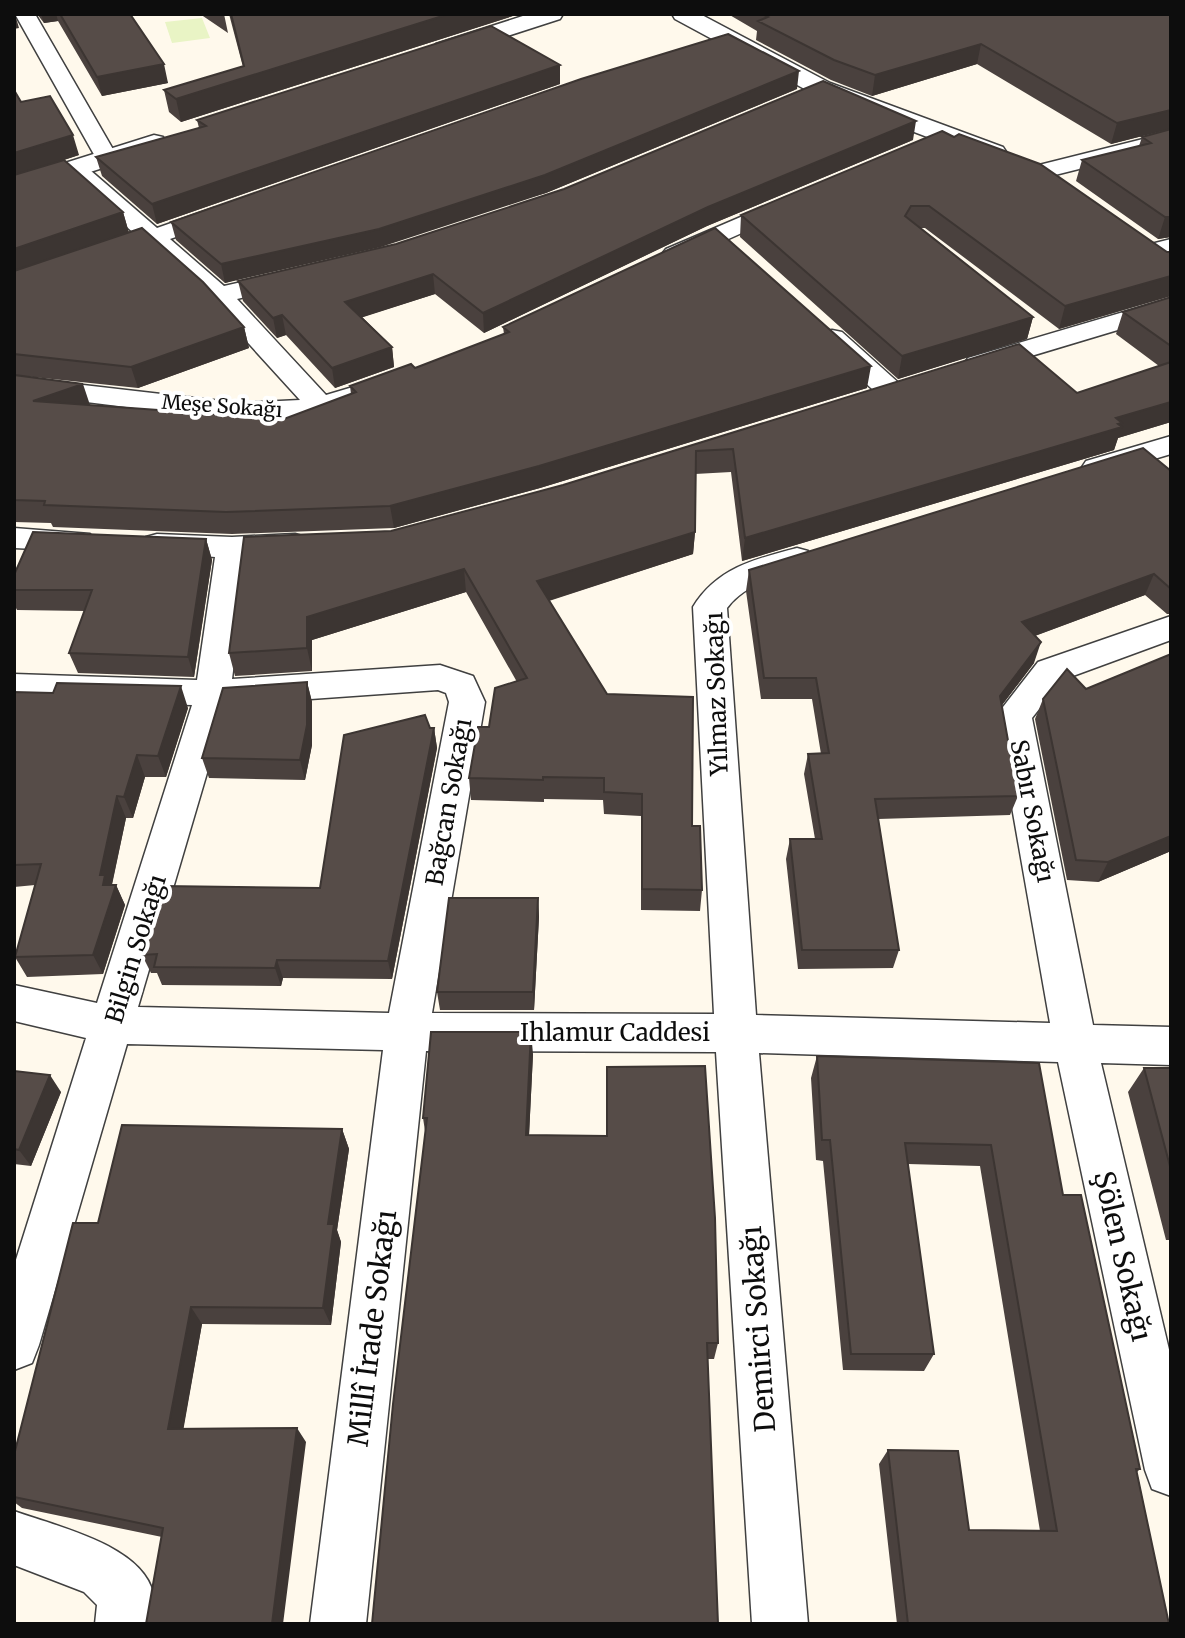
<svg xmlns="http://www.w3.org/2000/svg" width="1185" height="1638" font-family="Merriweather,serif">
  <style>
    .pitch { fill: #e9f4c5 }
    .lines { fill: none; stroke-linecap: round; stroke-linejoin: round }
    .minor-casing { stroke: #404040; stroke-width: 3 }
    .tertiary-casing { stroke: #404040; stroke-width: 3 }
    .minor { fill: #fff; fill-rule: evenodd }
    .tertiary { fill: #fff; fill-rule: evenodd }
    .wall { fill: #4a413e }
    .shaded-wall { fill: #3c3532 }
    .building { fill: #564c48; stroke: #3c3532; stroke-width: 2 }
    .labels { text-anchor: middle; stroke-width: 8; stroke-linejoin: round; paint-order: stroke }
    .far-street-label { font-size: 20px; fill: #0d0d0d; stroke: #fff }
    .street-label { font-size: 24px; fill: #0d0d0d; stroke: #fff }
    .near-street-label { font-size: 28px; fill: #0d0d0d; stroke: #fff }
  </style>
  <rect width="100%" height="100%" fill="#fff9ec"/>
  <path class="pitch" d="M202 18 210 38 172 43 165 22Z"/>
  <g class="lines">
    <defs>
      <path id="minor" d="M15 14H35L118 158 115 163H99L96 158Z
        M1171 132V146L1039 179 1031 177 1027 172 1031 167Z
        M75 162 83 164 157 228 214 208H232L235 213 232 218 170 239 224 286 290 271 299 274 303 279 299 284 237 299 326 395 363 384 373 386 377 392 373 398 321 416 239 421 14 393V377L239 403 300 400 210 301 149 247 14 293V276L136 235 67 174 63 169 67 164Z
        M787 197 795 199 799 204 795 209 684 259H666L662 254 666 249Z
        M1171 239V254L1152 259 1143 256 1139 251 1143 246Z
        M1171 298V314L978 372 968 370 964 364 968 358Z
        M832 330 842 332 901 385 905 391 901 397 891 399 881 397 822 344 818 338 822 332Z
        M1171 436V454L1097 476 1086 473 1082 467 1086 461Z
        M14 528 90 534 95 541 90 548 79 551 14 548Z
        M157 534 232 537 295 534 306 537 311 544 306 551 247 557 232 679 440 665 473 676 485 702 432 1013 714 1014 693 607C717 568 755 559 797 548L808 551 813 558C801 576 751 575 727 608L756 1015 1050 1023 996 716 1038 662 1171 616V640L1062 680 1032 718 1093 1025 1171 1027V1065L1101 1063 1171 1358V1496L1152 1489 1145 1470 1058 1062 759 1053 808 1624H752L716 1052 426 1051 366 1624H310L383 1050 127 1044 39 1345 32 1363 14 1370V1266L86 1038 14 1021V985L97 1003 192 705 14 700V674L197 680 215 557 146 551 141 544 146 537ZM438 690 446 693 449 702 389 1013 138 1007 227 705Z
        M14 1511C55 1526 142 1545 153 1593 155 1602 152 1615 151 1624H95L97 1605 84 1592 14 1565Z"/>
      <path id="tertiary" d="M529 14H563L560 19 452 54H436L432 49 436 44Z
        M672 14H700L830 83 1003 147 1007 153 1003 159H985L812 93 675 19Z
        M154 135 163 137 167 143 163 149 14 196V179Z"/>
    </defs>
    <use href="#minor" class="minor-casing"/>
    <use href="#tertiary" class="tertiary-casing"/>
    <use href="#minor" class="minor"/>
    <use href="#tertiary" class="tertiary"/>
  </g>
  <path class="wall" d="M37 14H130L168 83 102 96 58 21 44 23Z
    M200 14H224L228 33Z
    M229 14H519L181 122 169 112 164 90 243 67Z
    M728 14H1171V237L1158 239 1076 181 1082 160 1139 146 1142 137 1170 129 1111 144 977 64 872 96 831 80 756 40 757 31Z
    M560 84 157 224 102 176 96 157 199 128 197 120Z
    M797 89 546 193 225 283 176 240 171 222Z
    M14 90 21 102 79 155 40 168 123 212 129 233 244 327 249 348 138 388 14 375Z
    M942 131 1167 252H1171V296L1059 329 925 228H921L1033 317 1027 339 898 379 740 237 741 215Z
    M913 140 707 226 484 333 435 294 362 317 392 347 394 367 335 388 286 335 277 338 243 301 238 281Z
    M1171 297V422L1118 438 1114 450 742 561 731 472 695 474V532L693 554 549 601 607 694 692 826 702 890 700 911 641 910V816L604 814 603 800 544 799V802L471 800 469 778 489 727 517 682 466 592 312 640V671L235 676 229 653 391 531 563 485 1019 344 1077 393 1159 366 1116 334 1123 312Z
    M503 327 867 388 540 488 394 528 232 534 53 527 51 523 14 522V375L90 405 284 419 351 394 350 386 415 368 504 334Z
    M1171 471V614H1167L1145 595 1035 636 1034 663 1002 705 1018 796 1010 815 878 819 899 950 893 968 798 969 786 859 790 839H815L804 774 808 754H821L812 699H761L746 591 749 570Z
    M206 539 212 560 194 677 78 673 69 653 85 611 17 610 14 604V575Z
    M1171 654V851L1098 882 1067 880 1035 719 1043 699 1086 689Z
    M307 682 312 702V745L305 780 209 778 202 758Z
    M14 692 188 708 166 777H145L133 818H126L112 885H116L125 905 103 974 27 977 15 957 35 885 14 887Z
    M430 728H434L437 748 392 979 283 978 281 986 162 985 157 973H151L142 955 320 888Z
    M538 898 539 917 534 1010H440L437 992Z
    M533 1054 529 1135 718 1343 714 1359H707L425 1131 423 1118Z
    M817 1056 1039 1063 1063 1195 1140 1469 1137 1472 1169 1624H897L879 1464 888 1450 969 1530 1040 1531 980 1166 908 1164 934 1354 924 1371 843 1370 823 1161 816 1160 811 1078Z
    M1144 1068H1171V1240H1166L1128 1092Z
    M14 1071 61 1092 31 1166 14 1164Z
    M342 1129 349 1149 337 1230 341 1242 331 1325 202 1324 183 1429 306 1442 162 1537 22 1508 14 1502V1455L98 1223Z"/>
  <path class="shaded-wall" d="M14 14H15L19 28 14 29Z
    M41 14H56L58 21 44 23Z
    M449 14H519L181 122 176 99Z
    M981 44 977 64 872 96 875 75Z
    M164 64 168 83 102 96 97 77Z
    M560 65V84L157 224 152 204Z
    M799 71 797 89 546 193 381 247 225 283 221 264Z
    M1171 110 1170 129 1111 144 1117 123Z
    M916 121 913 140 707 226 484 333 483 313 708 207Z
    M73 135 79 155 14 176V153Z
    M123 212 129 233 14 273V249Z
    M1165 217H1171V237L1158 239Z
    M433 274 435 294 348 322 345 302Z
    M1171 276V296L1059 329 1065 306Z
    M282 315 286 335 277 338 273 318Z
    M1033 317 1027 339 898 379 902 356Z
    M244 327 249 348 138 388 131 367Z
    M392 347 394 367 335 388 332 368Z
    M871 366 867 388 540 488 394 528 390 506Z
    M83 384 90 405 33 401Z
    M1171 402V422L1118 438 1114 450 742 561 745 538 1116 418Z
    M695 532 693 554 538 604 537 581Z
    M206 539 212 560 194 677 188 657Z
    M464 569 466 592 312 640V671L307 648V617Z
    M1154 574 1145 595 1015 643 1022 622Z
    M1041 642 1034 663 993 717 1000 696Z
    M307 682 312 702V745L305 780 300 760Z
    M181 686 188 708 166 777 158 756Z
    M434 728 437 748 392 979 388 961Z
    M137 755 145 777 133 818 124 797Z
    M117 796 126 818 111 888 116 885 125 905 103 974 93 955 103 885 100 875Z
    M1171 836V851L1098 882 1108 862Z
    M538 898 539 917 534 1010 533 992Z
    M277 960 283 978 281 986 275 968Z
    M531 1032 533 1054 528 1156 526 1135Z
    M50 1075 61 1092 31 1166 19 1150Z
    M342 1129 349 1149 337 1230 341 1242 331 1325 323 1308 328 1224Z
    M191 1307 202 1324 181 1443 168 1429Z
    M297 1428 306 1442 283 1624H272Z"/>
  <path class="building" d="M60 14H130L164 64 97 77Z
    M231 14H449L176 99 164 90 244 66Z
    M762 14H1171V110L1117 123 981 44 875 75 834 60 758 21 768 17Z
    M491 26 560 65 152 204 96 157 206 126 197 120Z
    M728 34 799 71 545 175 379 229 221 264 171 222 581 79Z
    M823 81 916 121 708 207 483 313 433 274 345 302 392 347 332 368 282 315 273 318 238 281 396 244 564 189Z
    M14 90 21 102 50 96 73 135 14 153Z
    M1171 129V217H1165L1082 160 1151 143 1142 137Z
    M942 131 954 137 959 134 1040 164 1167 252H1171V276L1065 306 929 206H911L905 216 1033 317 902 356 741 215Z
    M64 160 123 212 14 249V175Z
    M142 228 203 282 244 327 131 367 14 354V271Z
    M715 228 871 366 539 466 390 506 226 512 44 505 45 501 14 500V375L83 384 33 401 284 419 356 392 350 386 411 364 415 368 509 332 503 327Z
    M1171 297V346L1123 312Z
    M1019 344 1077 393 1171 362V402L1116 418 1122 423 1118 424 1122 427 745 538 733 449 696 451 695 532 537 581 607 694 693 697 692 826H700L702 890 642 889V794L604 792V778L543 777V780L469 778 478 727H489L495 688 527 678 464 569 307 617V648L229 653 244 537 391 531 563 485Z
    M1143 448 1171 471V589L1154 574 1022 622 1041 642 1000 696 1018 796 875 799 899 950H802L790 839H822L808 754 829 753 816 678H764L749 570Z
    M33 532 206 539 188 657 69 653 92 590H14V575Z
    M1171 654V836L1108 862 1076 860 1043 699 1067 669 1086 689Z
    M307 682V725L300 760 202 758 223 688Z
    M57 683 181 686 158 756 137 755 124 797 117 796 100 875H105L103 885H116L93 955 15 957 41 864 14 865V692L53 693Z
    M425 715 430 728H434L388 961 277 960 275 968 154 967 157 954 142 955 163 886 320 888 344 735Z
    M449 898H538L533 992H437Z
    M431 1032H531L526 1135 607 1136V1067L705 1066 715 1218 718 1343H707L718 1624H372L393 1404 427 1118H423Z
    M817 1056 1039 1063 1063 1195H1081L1140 1469H1136L1169 1624H908L888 1450 958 1451 969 1530 1057 1531 991 1145 905 1143 934 1354H851L830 1140H822Z
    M1144 1068H1171V1170Z
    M14 1071 50 1075 19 1150 14 1149Z
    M122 1125 342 1129 328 1224H334L323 1308 191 1307 168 1429 297 1428 272 1624H146L163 1528 14 1497V1455L73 1223H98Z"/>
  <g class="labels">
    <g class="far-street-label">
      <text transform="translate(222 406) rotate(4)" y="7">Meşe Sokağı</text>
    </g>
    <g class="street-label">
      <text transform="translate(717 694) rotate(-92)" y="8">Yılmaz Sokağı</text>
      <text transform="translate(449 802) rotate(-80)" y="8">Bağcan Sokağı</text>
      <text transform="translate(1032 811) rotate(79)" y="8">Sabır Sokağı</text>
      <text transform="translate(136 949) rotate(-73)" y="8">Bilgin Sokağı</text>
      <text x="615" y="1041">Ihlamur Caddesi</text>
    </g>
    <g class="near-street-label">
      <text transform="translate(1123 1256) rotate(77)" y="10">Şölen Sokağı</text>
      <text transform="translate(372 1328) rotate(-83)" y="10">Millî İrade Sokağı</text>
      <text transform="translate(758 1329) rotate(-94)" y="10">Demirci Sokağı</text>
    </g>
  </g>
  <rect width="1185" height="1638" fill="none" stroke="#0d0d0d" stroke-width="32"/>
</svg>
